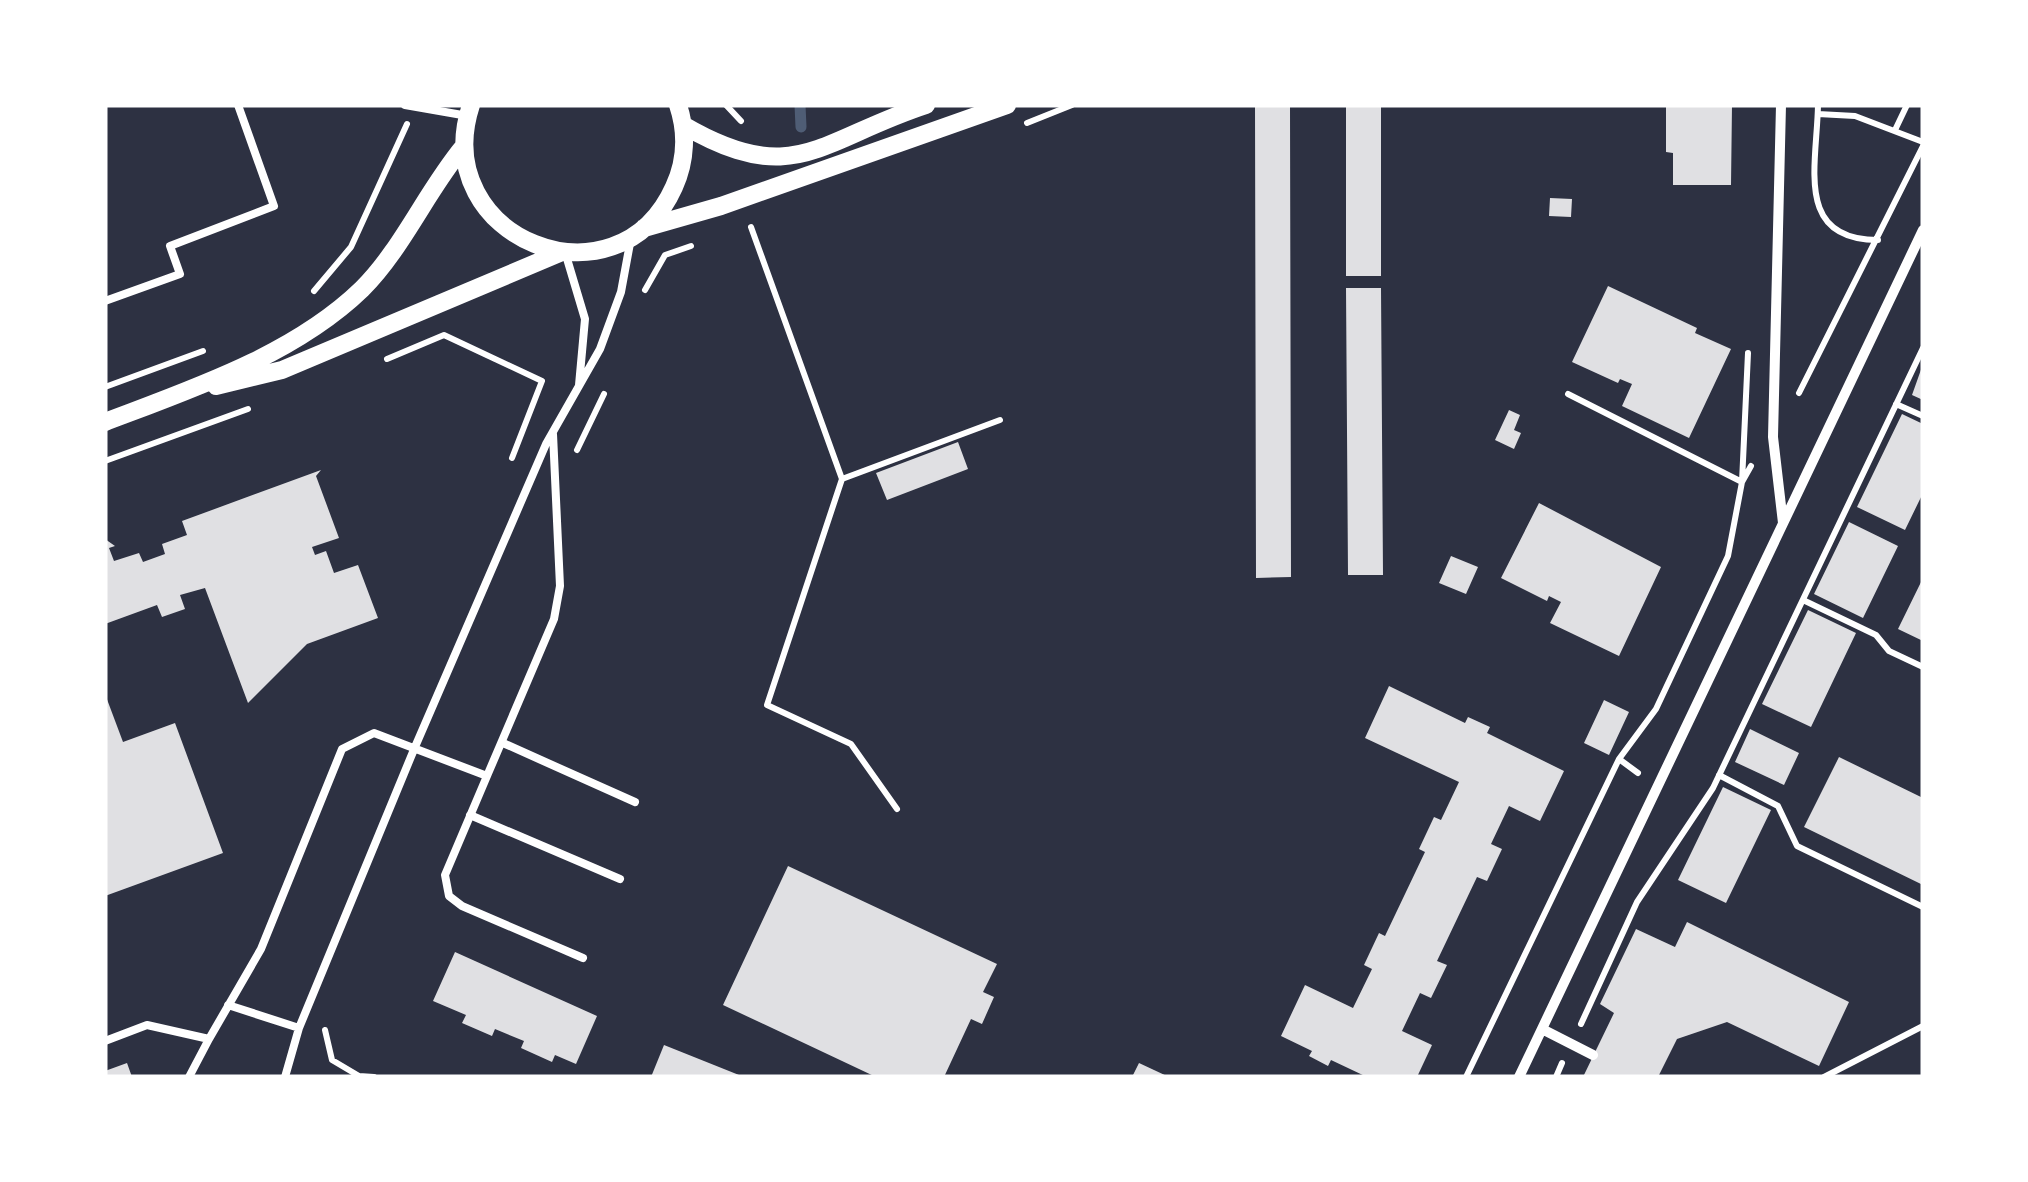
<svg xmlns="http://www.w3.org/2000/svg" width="2028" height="1182" font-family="'DM Sans',sans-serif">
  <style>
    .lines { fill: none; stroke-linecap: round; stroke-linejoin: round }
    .stream { stroke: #4f5d75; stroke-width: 11 }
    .building { fill: #e0e0e3 }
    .path { stroke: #fff; stroke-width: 6 }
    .service { stroke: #fff; stroke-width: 8 }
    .minor { stroke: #fff; stroke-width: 10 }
    .tertiary { stroke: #fff; stroke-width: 18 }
  </style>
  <rect width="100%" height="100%" fill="#2d3142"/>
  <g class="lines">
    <path class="stream" d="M800 105 801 127"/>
  </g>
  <path class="building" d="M1255 105H1290L1291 577 1256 578Z
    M1346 105H1381V276H1346Z
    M1666 105H1732L1731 185H1673V153L1666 152Z
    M1550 198 1572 199 1571 217 1549 216Z
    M1608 286 1697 328 1695 333 1731 349 1689 438 1622 406 1632 384 1620 379 1618 383 1572 362Z
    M1346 288H1381L1383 575H1348Z
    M1923 364V400L1912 395Z
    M1509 410 1520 415 1514 430 1521 433 1514 449 1495 440Z
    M1902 414 1923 424V493L1905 530 1857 507Z
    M958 442 968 469 887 500 876 473Z
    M321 470 316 476 339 538 312 547 315 555 326 551 334 573 358 565 378 618 307 644 248 703 205 588 180 595 185 609 162 617 157 605 105 624V539L115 546 109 548 114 561 139 553 143 562 165 554 162 544 187 535 182 521Z
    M1539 503 1661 567 1619 656 1550 623 1561 602 1549 596 1547 601 1501 578Z
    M1849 522 1898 546 1863 618 1814 594Z
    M1451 556 1478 567 1466 594 1439 583Z
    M1923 578V641L1898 629Z
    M1808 610 1856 633 1811 727 1762 704Z
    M1389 686 1465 723 1468 717 1490 727 1487 733 1564 771 1540 821 1509 806 1491 844 1502 849 1487 881 1477 877 1437 961 1447 965 1431 998 1420 993 1402 1031 1432 1045 1417 1077H1367L1331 1060 1328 1066 1309 1056 1312 1051 1281 1036 1305 985 1353 1008 1372 969 1364 965 1379 933 1385 936 1425 852 1419 849 1434 817 1441 820 1459 782 1365 738Z
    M105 694 123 742 175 723 223 853 105 896Z
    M1604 700 1629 712 1609 755 1584 743Z
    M1750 729 1799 753 1784 785 1735 762Z
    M1839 757 1923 798V885L1804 827Z
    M1723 787 1771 810 1726 903 1678 880Z
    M788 866 997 964 983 992 994 997 982 1024 971 1019 944 1077H876L723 1005Z
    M1687 922 1849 1002 1819 1066 1727 1022 1677 1039 1658 1077H1583L1614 1013 1600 1004 1636 929 1675 947Z
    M455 952 597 1016 576 1064 555 1055 552 1062 521 1048 524 1041 495 1029 492 1036 462 1023 466 1015 433 1001Z
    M664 1045 744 1077H651Z
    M127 1063 132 1077H105V1071Z
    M1139 1063 1169 1077H1132Z"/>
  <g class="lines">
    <path class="path" d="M726 105 741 121
      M1818 105C1817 165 1794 240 1878 240
      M1818 114 1855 116 1923 142
      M1027 123 1072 105
      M1896 128 1907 105
      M751 227 842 479
      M645 290 665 255 691 246
      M314 291 351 247 407 124
      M387 359 444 335 542 381 512 458
      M105 387 203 351
      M1799 393 1923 146
      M1568 394 1742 482 1751 466
      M1896 404 1923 416
      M577 450 604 394
      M105 461 248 409
      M1803 600 1876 635 1889 651 1923 667
      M1619 759 1638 773
      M1719 775 1778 806 1797 846 1923 907
      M897 809 851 744 767 705 842 479 1000 420
      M1581 1024 1637 902 1713 788 1923 348
      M325 1030 332 1060 359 1076 374 1077
      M1466 1077 1619 759 1656 709 1728 556 1742 482 1748 353
      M1556 1077 1562 1063
      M1824 1077 1923 1026"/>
    <path class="service" d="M405 105 468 116
      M565 252 585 319 579 385
      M105 301 180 274 170 246 274 206 238 105
      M503 743 635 802
      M487 776 554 619 560 586 553 434
      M470 815 620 879
      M228 1005 299 1028
      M105 1041 147 1025 209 1039 261 949 342 749 374 733 487 776 445 875 449 896 462 906 583 958
      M189 1077 209 1039
      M285 1077 299 1028 415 747 546 444 600 349 621 292 631 238"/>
    <path class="minor" d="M1781 105 1773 437 1783 523
      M1542 1029 1593 1055
      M1519 1077 1923 230"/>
    <path class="tertiary" d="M471 105C427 239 617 314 674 187 686 161 687 132 678 105
      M683 125C794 190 819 140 926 105
      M644 228 721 206 1007 105
      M216 386 282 370 562 252
      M105 422C192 389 294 355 362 289 403 248 427 190 464 146"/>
  </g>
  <rect width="2028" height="1182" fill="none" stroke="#ffffff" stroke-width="215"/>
</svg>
